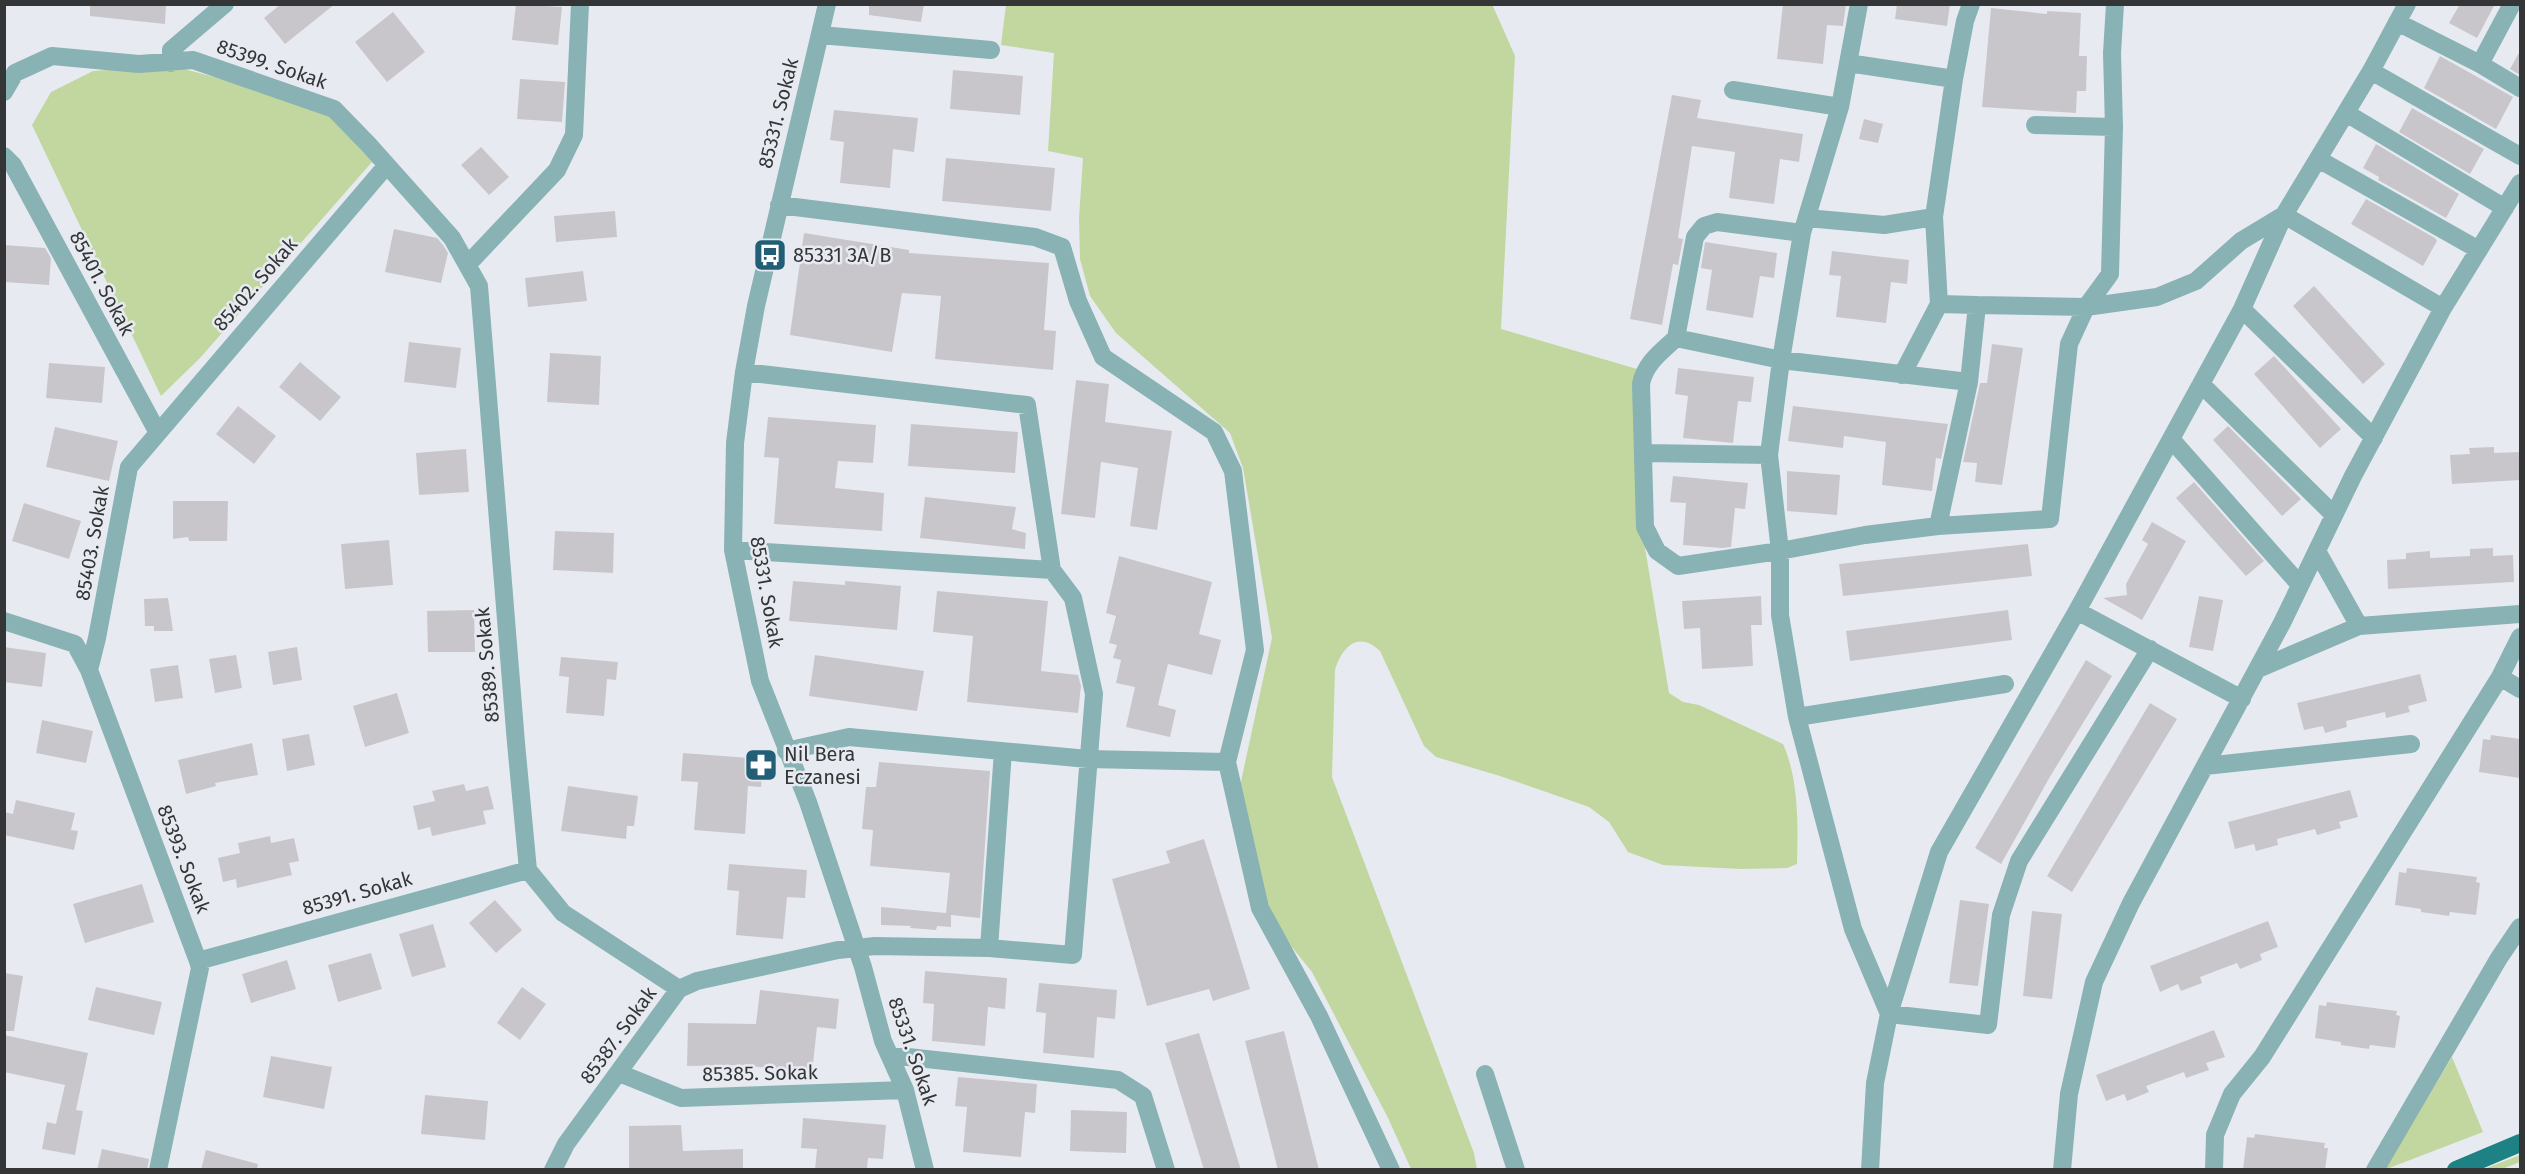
<svg xmlns="http://www.w3.org/2000/svg" width="2525" height="1174" font-family="'Fira Sans',sans-serif">
  <style>
    .green { fill: #c1d79f }
    .building { fill: #c9c6cb }
    .lines { fill: none; stroke-linecap: round; stroke-linejoin: round }
    .minor { stroke: #88b2b3; stroke-width: 18 }
    .major { stroke: #1e8184; stroke-width: 18 }
    .labels { text-anchor: middle; stroke-width: 5; stroke-linejoin: round; paint-order: stroke }
    .street-label { font-size: 20px; fill: #343537; stroke: #e7ebf1 }
    .poi-label { font-size: 20px; fill: #343537; stroke: #e7ebf1; text-anchor: start }
  </style>
  <rect width="100%" height="100%" fill="#e7ebf1"/>
  <path class="green" d="M1492 4 1515 56 1501 329 1637 369 1636 493 1669 693 1683 702 1699 705 1783 744C1799 780 1798 825 1797 864L1787 868 1741 869 1663 865 1628 852 1609 822 1589 807 1500 776 1436 757 1424 746 1380 651C1358 630 1342 647 1335 670L1332 777 1474 1153 1477 1169H1411L1388 1118 1312 972 1266 915 1240 786 1272 638 1243 468 1230 433 1116 333 1090 296 1080 259 1079 218 1083 158 1048 151 1054 53 1001 45 1006 5Z
    M169 65 256 88 334 116 372 162 200 358 161 396 32 125 51 92 93 71Z
    M2452 1057 2483 1132 2384 1170Z
    M2520 1155V1162L2502 1169H2484Z"/>
  <path class="building" d="M90 4H166L165 24 90 16Z
    M281 4H335L285 44 264 18Z
    M516 4 562 7 558 45 512 40Z
    M869 4H924L921 22 869 15Z
    M1783 4H1846L1843 26 1827 25 1823 64 1777 59Z
    M1897 4H1950L1947 26 1895 19Z
    M2460 4H2495L2477 38 2449 23Z
    M1991 8 2047 14V11L2081 13 2079 56H2087L2086 91H2077L2076 113 1982 107Z
    M393 12 425 52 387 82 355 42Z
    M2520 51V75L2510 69Z
    M2440 56 2513 97 2496 129 2424 88Z
    M953 70 1023 76 1020 115 950 109Z
    M520 79 565 82 562 122 517 119Z
    M1672 95 1701 100 1697 118 1803 134 1799 162 1780 159 1774 204 1729 198 1735 152 1692 146 1678 238 1683 239 1678 265 1673 264 1662 325 1630 319Z
    M2412 108 2484 149 2470 174 2399 132Z
    M834 110 918 118 914 152 893 149 890 188 840 183 844 142 830 140Z
    M1864 119 1883 124 1878 143 1859 139Z
    M2376 144 2459 194 2446 218 2378 180 2379 177 2363 168Z
    M481 147 509 177 489 195 461 165Z
    M946 158 1055 168 1051 211 942 201Z
    M2366 199 2435 238 2437 241 2423 266 2351 224Z
    M615 211 617 237 556 242 554 216Z
    M394 229 437 238 443 245 448 253 441 283 385 272Z
    M804 233 909 250V253L1049 263 1044 330 1056 331 1053 370 935 359 941 296 902 293 892 352 790 335Z
    M1705 242 1777 253 1774 278 1760 276 1753 318 1706 310 1712 270 1701 268Z
    M4 245 45 248 51 258 49 285 4 282Z
    M1832 251 1909 260 1907 284 1891 282 1886 323 1836 317 1841 276 1829 275Z
    M583 271 587 301 528 307 525 278Z
    M2314 286 2385 364 2363 384 2293 306Z
    M409 342 461 348 456 388 404 382Z
    M1992 344 2023 348 2002 485 1975 482 1977 463 1963 462 1980 383H1987Z
    M550 353 601 356 599 405 547 402Z
    M2274 356 2341 429 2320 448 2254 374Z
    M300 362 341 397 320 421 279 387Z
    M49 363 105 367 102 403 46 398Z
    M1678 368 1754 377 1751 402 1738 401 1733 443 1683 438 1688 396 1675 394Z
    M1076 380 1109 384 1105 422 1172 431 1157 530 1130 526 1138 468 1101 462 1095 518 1061 514Z
    M238 406 276 436 254 464 216 434Z
    M1793 406 1948 424 1941 459 1936 458 1932 491 1882 485 1886 442 1844 436 1843 448 1788 441Z
    M768 417 876 425 873 463 838 461 835 488 884 493 882 531 774 524 779 458 764 457Z
    M911 424 1018 432 1015 473 908 466Z
    M2228 426 2301 499 2282 516 2213 440Z
    M55 427 118 441 109 481 46 467Z
    M2494 447V453L2520 452V480L2452 484 2450 455 2470 454 2469 448Z
    M466 449 469 492 419 495 416 453Z
    M1787 471 1840 475 1837 515 1787 511Z
    M1673 476 1748 483 1745 509 1735 508 1731 547 1722 548 1683 545 1686 503 1670 502Z
    M2194 482 2264 561 2246 576 2176 498Z
    M925 497 1016 507 1012 529 1026 533 1025 549 920 538Z
    M173 501H228L227 541H189L188 537 173 539Z
    M24 503 81 521 69 559 12 541Z
    M2152 522 2186 541 2142 620 2103 598 2127 595 2126 584 2148 544 2142 540Z
    M555 531 614 533 613 573 553 570Z
    M389 540 393 585 345 589 341 544Z
    M2028 544 2032 576 1843 596 1839 564Z
    M2493 548V556L2513 555 2514 582 2388 589 2387 560 2406 559V553L2430 551V558L2470 556V549Z
    M1119 556 1212 582 1199 634 1221 640 1212 675 1168 664 1158 705 1176 710 1170 737 1126 727 1135 687 1116 683 1121 660 1113 658 1117 645 1109 643 1116 616 1106 613Z
    M793 581 845 585V581L901 586 897 630 789 621Z
    M937 591 1048 601 1041 671 1078 675 1081 686 1078 713 967 702 973 636 933 632Z
    M1761 596 1762 625H1751L1753 666 1702 669 1700 628 1684 629 1682 601Z
    M2199 596 2223 600 2213 651 2189 647Z
    M168 598 173 631H154V626H145L144 599Z
    M474 610 475 652H428L427 611Z
    M2008 610 2012 640 1850 661 1846 631Z
    M4 647 46 653 42 687 4 682Z
    M297 647 302 680 273 685 268 652Z
    M236 655 242 688 215 693 209 659Z
    M815 655 924 671 917 711 809 696Z
    M561 657 618 662 616 680 607 679 604 716 566 713 569 677 559 676Z
    M2086 660 2112 676 2051 775 2001 864 1975 848Z
    M178 665 183 698 155 702 150 669Z
    M2420 674 2427 701 2408 706 2410 712 2386 718 2385 712 2346 721 2347 727 2325 733 2323 726 2304 730 2297 703Z
    M397 693 409 733 365 747 353 706Z
    M2150 703 2177 719 2072 892 2047 876Z
    M42 720 93 731 86 763 36 753Z
    M309 734 315 765 287 771 282 739Z
    M2491 735 2520 739V778L2479 772 2483 739 2490 740Z
    M252 743 258 775 215 783 216 786 186 794 178 760Z
    M683 753 763 759 761 787 748 786 745 834 694 830 698 782 681 781Z
    M879 762 990 771 980 918 951 915V927L937 926 936 930 910 928 911 926 881 925V907L946 913 950 873 870 866 873 830 862 829 866 787H876Z
    M464 784 466 791 488 786 494 809 483 811 486 824 432 836 430 827 418 830 413 806 435 801 432 791Z
    M568 786 638 796 634 826H627L626 839 561 831Z
    M2350 790 2358 817 2339 822 2341 828 2317 835 2315 829 2277 839 2278 845 2256 851 2254 844 2235 849 2228 822Z
    M16 800 75 813 71 830 78 831 74 850 4 835V812L13 814Z
    M270 836 271 843 294 838 299 861 289 863 292 875 237 888 236 879 223 882 218 858 240 853 238 843Z
    M1204 839 1250 989 1213 1001 1209 989 1147 1006 1112 879 1170 863 1166 851Z
    M729 864 807 870 805 898 787 897 783 939 736 935 739 891 727 890Z
    M2407 868 2477 877 2476 882 2480 883 2476 915 2450 912 2449 916 2421 912V909L2395 905 2399 872 2406 873Z
    M142 884 154 922 85 943 73 904Z
    M495 900 522 930 496 953 469 923Z
    M1960 900 1989 904 1978 986 1949 983Z
    M2032 911 2062 914 2052 999 2023 996Z
    M2268 921 2278 947 2260 954 2262 960 2240 969 2237 963 2200 977 2202 983 2181 991 2178 984 2160 992 2150 966Z
    M433 924 446 967 412 977 399 934Z
    M371 953 382 989 338 1002 328 965Z
    M287 960 296 989 251 1003 242 974Z
    M925 971 1007 978 1005 1009 988 1007 985 1046 932 1041 934 1004 923 1003Z
    M4 973 23 976 14 1031H4Z
    M1039 983 1117 990 1115 1019 1097 1017 1094 1058 1043 1053 1046 1013 1036 1012Z
    M96 987 162 1002 154 1035 88 1020Z
    M522 987 546 1004 520 1040 497 1023Z
    M760 990 839 999 836 1029 817 1027 812 1073 741 1065 687 1066 688 1023 756 1024Z
    M2327 1002 2397 1011 2396 1015 2400 1016 2395 1048 2370 1045 2369 1049 2341 1045V1042L2315 1038 2319 1005 2326 1006Z
    M2214 1030 2225 1057 2206 1063 2209 1070 2186 1078 2184 1072 2146 1086 2149 1092 2127 1101 2124 1094 2106 1101 2096 1075Z
    M1284 1031 1319 1170H1278L1245 1041Z
    M1199 1033 1241 1170H1204L1165 1043Z
    M4 1035 88 1053 76 1110 83 1111 75 1155 42 1149 47 1122 56 1124 65 1085 4 1072Z
    M271 1056 332 1067 324 1109 263 1097Z
    M958 1077 1037 1084 1035 1113 1025 1112 1021 1157 963 1152 967 1107 955 1106Z
    M425 1095 488 1101 485 1140 421 1134Z
    M1071 1110 1127 1112 1126 1153 1070 1151Z
    M803 1118 886 1125 883 1159 868 1158 867 1170H815L817 1149 801 1148Z
    M681 1125 683 1151 743 1149V1170L629 1169V1126Z
    M2255 1134 2325 1143 2324 1148H2328L2325 1170H2243L2247 1137 2254 1138Z
    M102 1149 149 1159 147 1170H97Z
    M206 1150 258 1164 257 1170H201Z"/>
  <g class="lines">
    <path class="minor" d="M827 4 756 306 744 372 735 443 733 550 760 681 808 802 863 967 883 1041 905 1090 925 1170
      M1859 4 1840 107 1802 233 1781 360 1769 455 1780 551V615L1797 717 1853 929 1889 1014 1988 1025 2001 915 2019 861 2150 649
      M1971 4 1965 21 1954 79 1934 217 1939 304 1977 305
      M2115 4 2112 53 2114 127 2110 274 2086 307 2069 344 2050 519 1938 526 1865 535 1780 551 1678 566 1657 551 1645 527 1641 384C1645 363 1661 352 1676 338L1781 360 1969 382 1977 305 2086 307 2157 297 2196 281 2241 241 2284 215 2443 308
      M2397 22 2480 64 2520 88
      M820 35 991 50
      M171 63V50L225 4
      M1848 63 1954 79
      M2480 64 2512 4
      M2371 71 2520 156
      M1733 90 1840 107
      M4 92 15 73 52 56 139 64 193 60 334 109 368 144 452 238 479 286 516 743 528 870 563 913 679 989
      M2346 113 2505 208
      M2035 125 2114 127
      M4 156 13 165 158 433
      M2318 159 2479 250
      M779 205 1035 237 1062 247 1078 301 1103 357 1214 432 1233 471 1255 650 1227 762 1260 908 1319 1016 1391 1170
      M1807 218 1884 225 1934 217
      M468 264 557 170 574 135 580 4
      M2242 309 2374 438
      M1676 338 1695 237 1704 226 1717 222 1802 233
      M1902 375 1939 304
      M2201 384 2334 515
      M2171 439 2300 585
      M1645 453 1769 455
      M1938 526 1969 382
      M733 550 1052 570
      M2317 551 2359 626
      M2077 611 2242 699
      M4 621 75 644 89 670 198 961 200 968 158 1170
      M2258 669 2359 626 2520 614
      M89 670 97 638 129 467 387 165
      M2500 677 2520 689
      M1797 717 2005 684
      M786 751 849 737 1088 759 1227 762
      M2205 766 2411 744
      M989 948 1003 751
      M198 961 528 870
      M890 1057H908L1118 1080 1143 1096 1166 1170
      M619 1073 681 1098 905 1090
      M1485 1074 1516 1170
      M553 1170 566 1144 679 989 697 981 838 950 875 946 989 948 1073 955 1094 694 1073 598 1052 570 1027 405 744 372
      M1870 1170 1875 1083 1889 1014 1939 852 2077 611 2242 309 2284 215 2371 71 2407 4
      M2062 1170 2069 1094 2094 982 2131 903 2282 623 2353 476 2443 308 2520 183
      M2214 1170 2215 1135 2232 1094 2262 1057 2500 677 2520 637
      M2375 1170 2499 958 2520 927"/>
    <path class="major" d="M2456 1170 2520 1143"/>
  </g>
  <defs>
    <symbol id="bus-square" viewBox="-11 -11 22 22"><rect x="-9" y="-9" width="18" height="18" rx="4" fill="#225f76" stroke="#e7ebf1"/><path d="M-5-6H5V4H4V6H2V4H-2V6H-4V4H-5ZM-3.5-4V0h7V-4ZM-3.5 1.2v1.5H-2V1.2ZM2 1.2v1.5H3.5V1.2Z" fill="#fff"/></symbol>
    <symbol id="pharmacy-square" viewBox="-11 -11 22 22"><rect x="-9" y="-9" width="18" height="18" rx="4" fill="#225f76" stroke="#e7ebf1"/><path d="M-2-6h4v4h4v4h-4v4h-4v-4h-4v-4h4Z" fill="#fff"/></symbol>
  </defs>
  <g fill-rule="evenodd">
    <use href="#bus-square" x="751" y="236" width="38" height="38"/>
    <use href="#pharmacy-square" x="742" y="746" width="38" height="38"/>
  </g>
  <g class="labels">
    <g class="street-label">
      <text transform="translate(272 64) rotate(19)" y="7">85399. Sokak</text>
      <text transform="translate(778 113) rotate(-76)" y="7">85331. Sokak</text>
      <text transform="translate(102 283) rotate(62)" y="7">85401. Sokak</text>
      <text transform="translate(255 284) rotate(-49)" y="7">85402. Sokak</text>
      <text transform="translate(92 543) rotate(-80)" y="7">85403. Sokak</text>
      <text transform="translate(767 592) rotate(80)" y="7">85331. Sokak</text>
      <text transform="translate(487 665) rotate(-95)" y="7">85389. Sokak</text>
      <text transform="translate(184 859) rotate(69)" y="7">85393. Sokak</text>
      <text transform="translate(357 893) rotate(-16)" y="7">85391. Sokak</text>
      <text transform="translate(618 1035) rotate(-54)" y="7">85387. Sokak</text>
      <text transform="translate(913 1051) rotate(71)" y="7">85331. Sokak</text>
      <text transform="translate(760 1073) rotate(-1)" y="7">85385. Sokak</text>
    </g>
    <g class="poi-label">
      <text x="793" y="262">85331 3A/B</text>
      <text x="784" y="761">Nil Bera<tspan x="784" dy="23">Eczanesi</tspan></text>
    </g>
  </g>
  <rect width="2525" height="1174" fill="none" stroke="#343537" stroke-width="12"/>
</svg>
